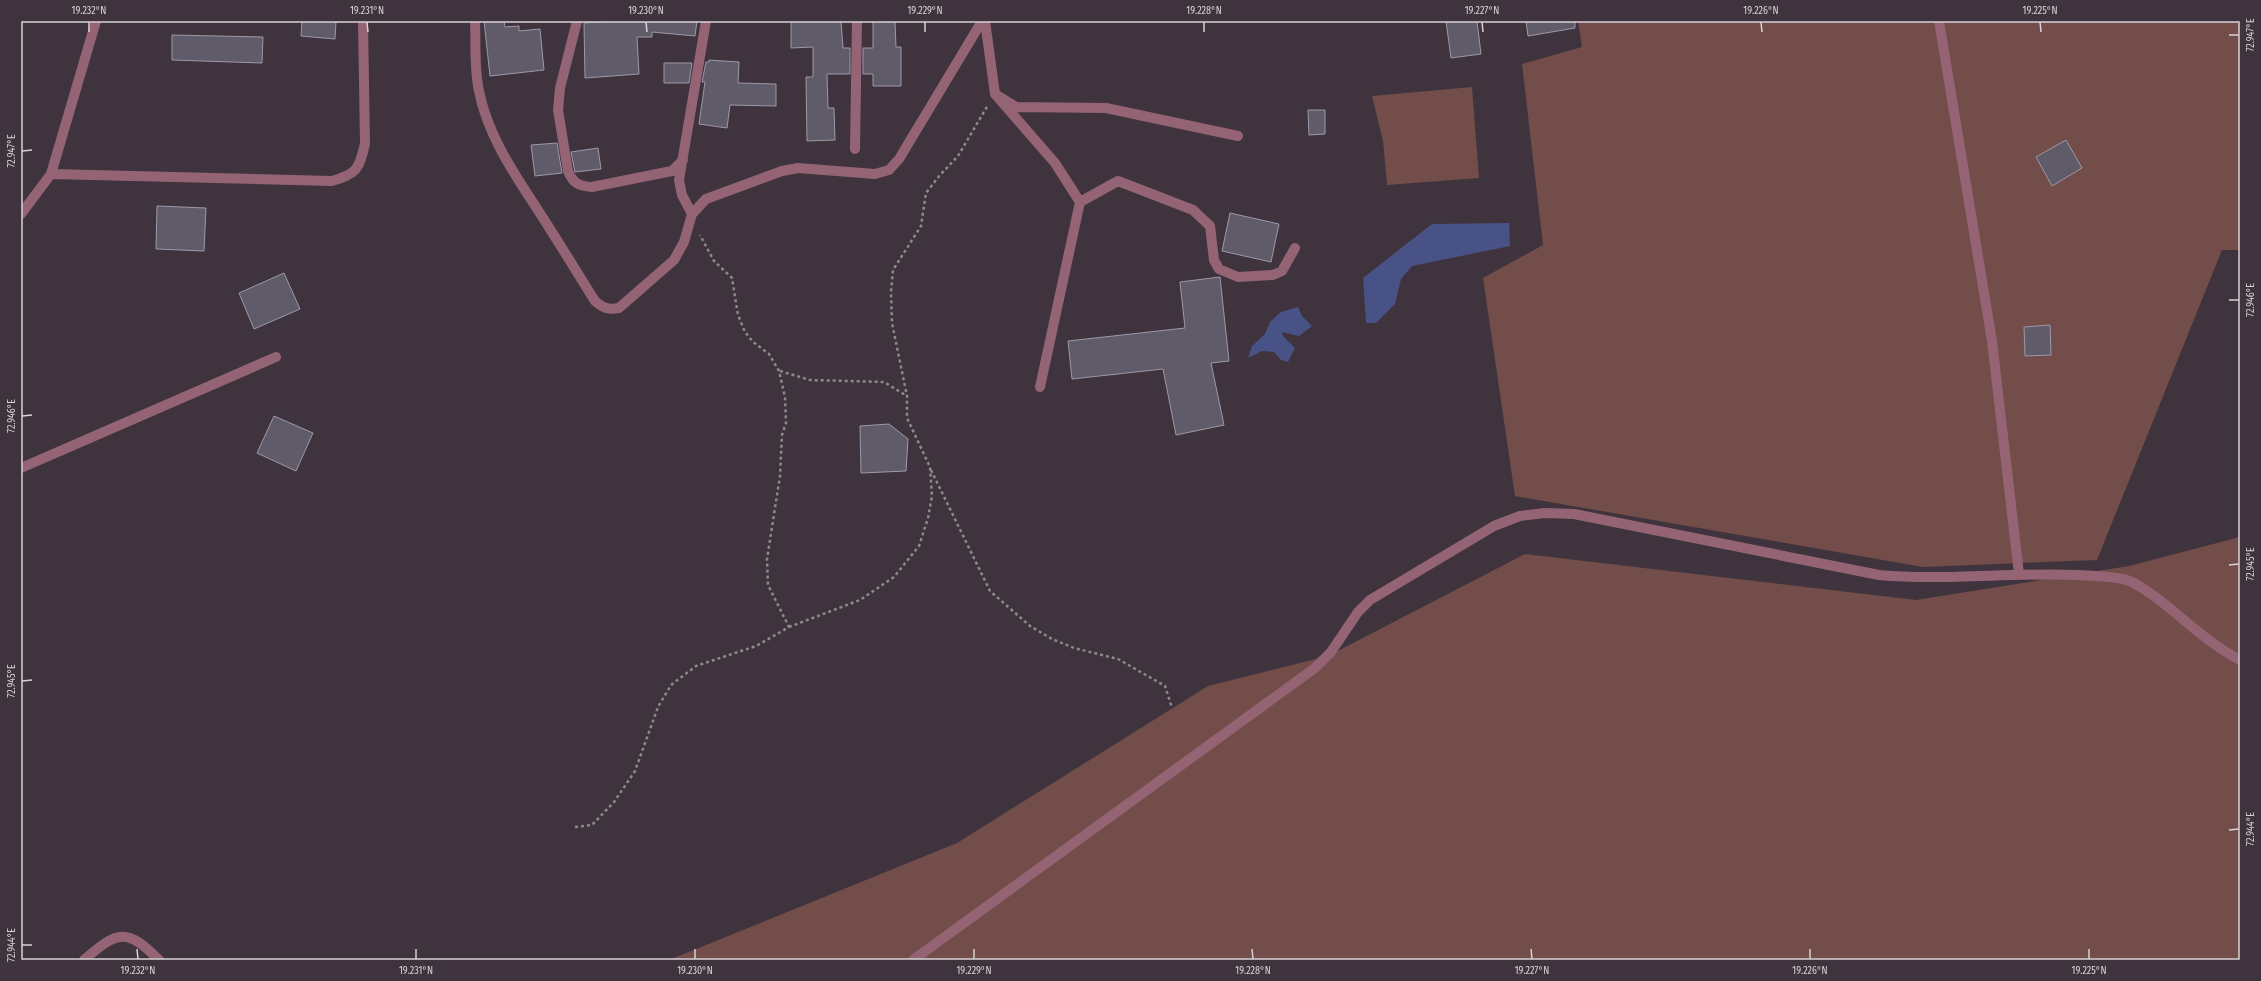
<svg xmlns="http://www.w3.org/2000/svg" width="2261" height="981" font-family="'Fira Sans Condensed',sans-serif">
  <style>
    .green { fill: #734d49 }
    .water { fill: #495287 }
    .building { fill: #605b69; stroke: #9e98a8 }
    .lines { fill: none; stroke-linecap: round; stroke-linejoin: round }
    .path { stroke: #90878f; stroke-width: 2.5; stroke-dasharray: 3 3; stroke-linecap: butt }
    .minor { stroke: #956474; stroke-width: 10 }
    .ticks { fill: none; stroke: #d9d2d8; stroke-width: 1.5 }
    .neatline { fill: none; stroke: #d9d2d8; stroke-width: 1.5 }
    .ticks-label { font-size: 10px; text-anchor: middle; fill: #d9d2d8 }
  </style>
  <rect width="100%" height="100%" fill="#3f333e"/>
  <path class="green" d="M1578 21H2240V250H2222L2097 560 1923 567 1515 496 1483 278 1543 245 1522 64 1582 47Z
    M1472 87 1479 178 1387 185 1383 141 1372 96Z
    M2240 537V960H669L957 843 1208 686 1328 656 1525 554 1916 600 2129 566Z"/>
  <path class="water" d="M1509 223 1510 246 1412 266 1401 279 1395 304 1376 323H1366L1363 278 1432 224Z
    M1298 307 1302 316 1312 326 1299 336 1282 332 1283 336 1295 348 1288 362 1281 360 1274 352 1262 351 1248 358 1252 346 1265 334 1270 322 1281 312Z"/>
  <path class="building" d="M302 21H336L335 39 301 36Z
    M484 21H504L505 27 519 26V31L540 29 544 70 490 76Z
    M612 21H697L695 36 652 32V37H637L639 74 585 78 584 23Z
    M791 21H841L843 48H850V74H827L828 108H834L835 140 807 141 806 77H813V47L791 48Z
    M873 21H895L896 47H901V86H873V74H863V48H873Z
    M1446 21H1477L1481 54 1451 58Z
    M1526 21H1575V28L1528 36Z
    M172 35 263 37 262 63 172 60Z
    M709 60 739 62 738 83 776 84V106L730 105 727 128 699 124 705 82H702L706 62H709Z
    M664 63H692L689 83H664Z
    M1308 110H1325V134L1309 135Z
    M2066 140 2082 168 2052 186 2036 157Z
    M557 143 562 173 535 176 531 145Z
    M598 148 601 169 575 172 571 152Z
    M157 206 206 208 204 251 156 249Z
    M1230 213 1279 224 1271 262 1222 251Z
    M284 273 300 309 254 329 239 293Z
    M1220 277 1229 361 1211 363 1224 425 1176 435 1163 369 1072 379 1068 341 1185 328 1180 282Z
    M2050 325 2051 355 2025 356 2024 327Z
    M274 416 313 433 296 471 257 453Z
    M889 424 908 439 906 471 861 473 860 426Z"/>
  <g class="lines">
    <path class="path" d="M780 371 810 380 884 382 907 396
      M931 470 990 591 1030 626 1052 639 1074 648 1118 659 1165 686 1172 708
      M789 627 860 600 894 577 919 546 928 518 932 496 930 467 907 418V396L892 323 891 292 893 270 921 226 926 193 940 175 958 156 988 105
      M575 827 592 825 614 802 635 771 658 707 671 685 696 666 756 646 789 627 768 585 767 559 780 476 782 435 786 423 785 397 779 371 769 354 753 342 745 332 738 315 732 278 714 261 700 235"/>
    <path class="minor" d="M475 21C476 44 474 69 479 91 488 138 518 179 543 218 561 246 578 274 595 301 603 308 608 310 619 308L674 260 684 242 692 214 706 199 782 171 798 168 875 174 889 170 899 159 982 21
      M577 21 560 88 558 110 568 171C573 183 578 186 592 187L672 171 683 160
      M985 21 995 94 1016 107 1106 108 1238 136
      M1939 21 1992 341 2019 574
      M995 94 1055 163 1080 202 1040 387
      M855 149 857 21
      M51 174 332 181C357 174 359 169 365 144L363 21
      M1080 202 1118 181 1193 210 1210 226 1214 260 1219 269 1238 277 1273 275 1282 271 1295 248
      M21 214 51 174 96 21
      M692 214 682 195 679 180 706 21
      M21 468 276 357
      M84 960C118 930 127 928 159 960
      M913 960 1315 668 1331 652 1358 612 1370 600 1494 526 1520 516 1545 513 1574 514 1879 575C1945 581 2012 572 2078 575 2092 576 2120 576 2132 582 2171 603 2200 640 2240 660"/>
  </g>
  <path class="ticks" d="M89 22V32M367 22 368 32M646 22 647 32M925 22V32M1204 22V32M1482 22 1483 32M1761 22 1762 32M2040 22 2041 32M2229 35H2239M22 151 32 150M2229 300H2239M22 416 32 415M2229 565 2239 564M22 681 32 680M2229 830 2239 829M22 945H32M137 949 138 959M416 949V959M695 949V959M974 949V959M1252 949 1253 959M1531 949 1532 959M1810 949V959M2089 949V959"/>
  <rect width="2261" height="981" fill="none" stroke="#3f333e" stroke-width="44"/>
  <rect x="22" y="22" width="2217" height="937" class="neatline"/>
  <g class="ticks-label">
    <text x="89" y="14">19.232°N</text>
    <text x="367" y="14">19.231°N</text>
    <text x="646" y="14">19.230°N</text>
    <text x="925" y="14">19.229°N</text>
    <text x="1204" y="14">19.228°N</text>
    <text x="1482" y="14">19.227°N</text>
    <text x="1761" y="14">19.226°N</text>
    <text x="2040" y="14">19.225°N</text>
    <text transform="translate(2250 35) rotate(-90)" y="4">72.947°E</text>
    <text transform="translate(11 151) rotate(-90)" y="4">72.947°E</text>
    <text transform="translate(2250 300) rotate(-90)" y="4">72.946°E</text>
    <text transform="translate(11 416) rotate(-90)" y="4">72.946°E</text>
    <text transform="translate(2250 564) rotate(-90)" y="4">72.945°E</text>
    <text transform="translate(11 681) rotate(-90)" y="4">72.945°E</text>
    <text transform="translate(2250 829) rotate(-90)" y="4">72.944°E</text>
    <text transform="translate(11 945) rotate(-90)" y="4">72.944°E</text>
    <text x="138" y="974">19.232°N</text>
    <text x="416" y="974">19.231°N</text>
    <text x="695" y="974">19.230°N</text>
    <text x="974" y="974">19.229°N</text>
    <text x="1253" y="974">19.228°N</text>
    <text x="1532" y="974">19.227°N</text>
    <text x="1810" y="974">19.226°N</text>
    <text x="2089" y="974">19.225°N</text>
  </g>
</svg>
